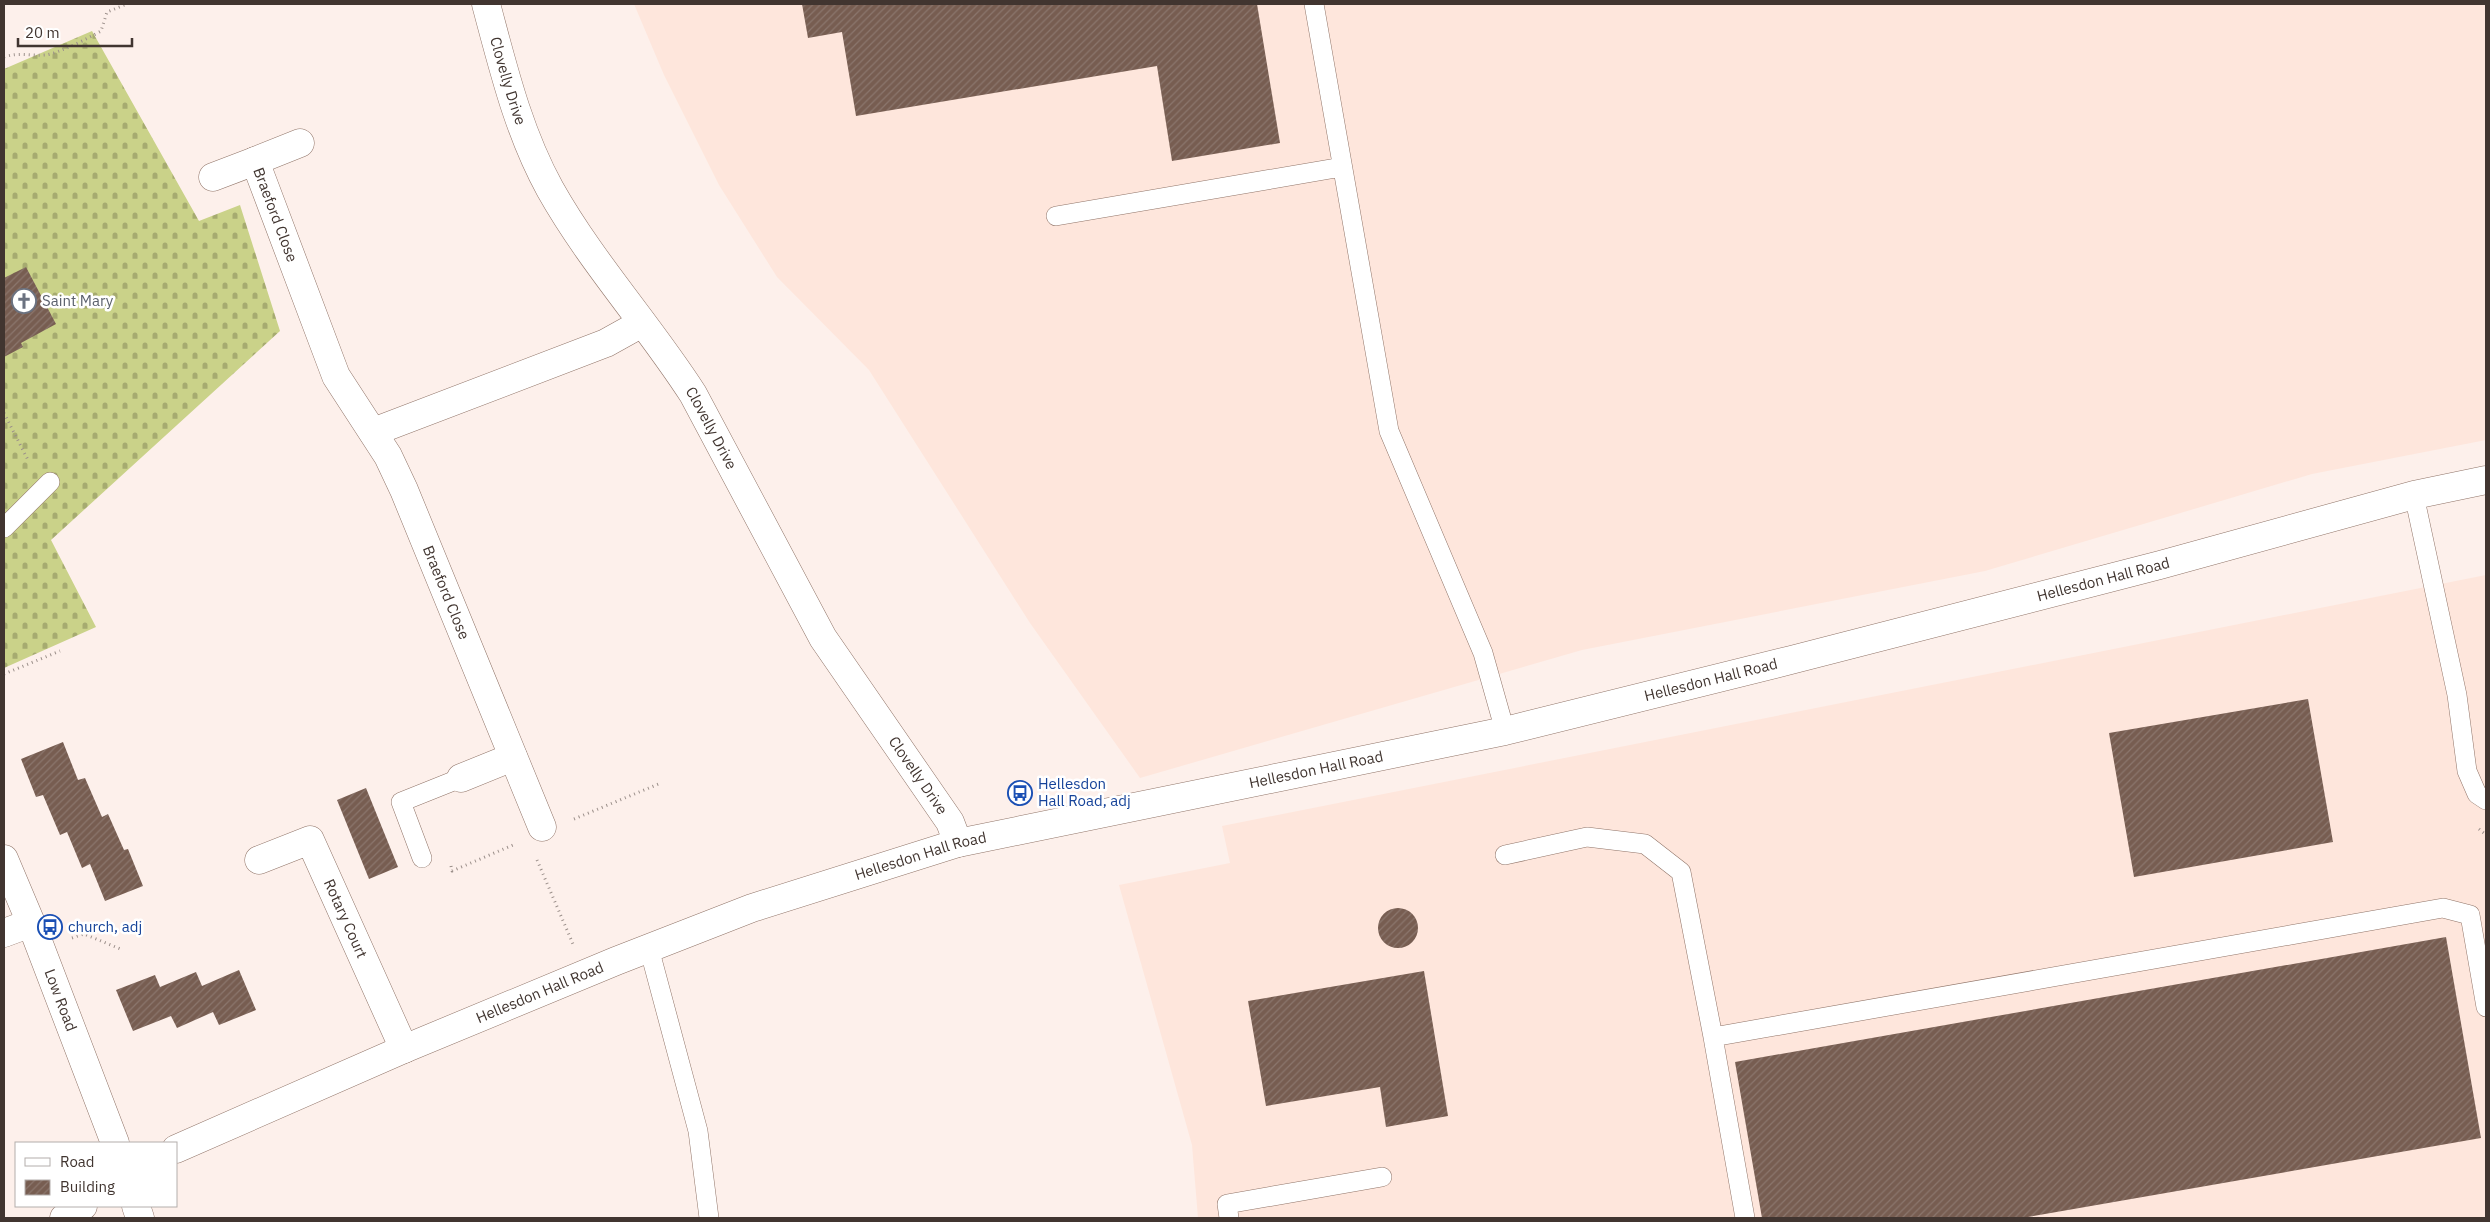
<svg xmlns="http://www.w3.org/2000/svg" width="2490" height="1222" font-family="'IBM Plex Sans',sans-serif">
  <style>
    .built { fill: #fee6dc }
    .cemetery { fill: url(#cemetery-stones) }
    .building { fill: url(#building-hatch) }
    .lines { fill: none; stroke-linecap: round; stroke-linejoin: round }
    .service-casing { stroke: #907468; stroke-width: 20 }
    .minor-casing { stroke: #907468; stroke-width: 29 }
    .tertiary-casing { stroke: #907468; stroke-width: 29 }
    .path { stroke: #9b8f8a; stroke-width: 3; stroke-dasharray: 1 4; stroke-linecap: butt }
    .service { stroke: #fff; stroke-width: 19 }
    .minor { stroke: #fff; stroke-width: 28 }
    .tertiary { stroke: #fff; stroke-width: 28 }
    .labels { text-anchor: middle; stroke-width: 5; stroke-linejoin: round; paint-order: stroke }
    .street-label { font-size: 15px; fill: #413530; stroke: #fff }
    .worship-label { font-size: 15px; fill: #5b616d; stroke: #fff; text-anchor: start }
    .transit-label { font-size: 15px; fill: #164399; stroke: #fff; text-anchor: start }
  </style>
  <defs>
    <pattern id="cemetery-stones" width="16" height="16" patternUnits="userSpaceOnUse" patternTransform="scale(1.25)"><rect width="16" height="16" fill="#cad289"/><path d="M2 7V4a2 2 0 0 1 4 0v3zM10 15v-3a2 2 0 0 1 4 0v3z" fill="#a6ab70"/></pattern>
    <pattern id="building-hatch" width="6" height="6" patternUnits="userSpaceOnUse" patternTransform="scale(1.25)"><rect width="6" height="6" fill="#775d51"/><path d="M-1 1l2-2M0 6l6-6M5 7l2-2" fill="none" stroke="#8b766d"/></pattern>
  </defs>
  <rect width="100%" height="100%" fill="#fdf0eb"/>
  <path class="built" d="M634 4H2486V440L2312 474 1985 571 1582 650 1140 778 1030 623 869 370 777 277 719 185 664 75Z
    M2486 575V1218H1198L1192 1145 1119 885 1230 863 1222 826Z"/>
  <path class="cemetery" d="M92 31 199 221 240 205 280 331 51 540 96 627 4 668V69Z"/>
  <path class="building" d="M802 4H1257L1280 143 1172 161 1157 66 856 116 842 32 808 38Z
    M26 267 56 324 21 343 23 347 4 357V278Z
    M2308 699 2333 842 2134 877 2109 733Z
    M63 742 78 780 85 778 102 817 108 814 124 850 128 849 143 886 105 901 90 864 82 868 67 832 60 835 43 795 36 797 21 759Z
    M366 788 398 867 369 879 337 800Z
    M1378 928a20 20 0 1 1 40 0a20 20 0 1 1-40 0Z
    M2446 937 2481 1138 2022 1218H1762L1735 1062Z
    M239 970 256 1010 219 1025 213 1012 177 1028 171 1016 133 1031 116 990 155 975 160 987 196 972 202 986Z
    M1424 971 1448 1116 1386 1127 1380 1087 1266 1106 1248 1001Z"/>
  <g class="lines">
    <defs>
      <path id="service" d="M1314 4 1389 431 1483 653 1505 731
        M1056 216 1342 167
        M2414 495 2457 695 2467 771 2477 794 2486 800
        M4 528 50 482
        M1505 855 1587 837 1645 844 1681 872 1713 1037
        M422 858 401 802 461 778
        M649 948 698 1131 709 1218
        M1229 1218 1227 1204 1382 1177
        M1745 1218 1713 1037 2443 908 2470 915 2486 1007"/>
      <g id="minor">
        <path id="s1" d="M486 4C503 67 518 131 550 189 591 262 648 324 693 394L823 638 950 822 958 843"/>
        <path id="s2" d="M300 143 255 161 336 376 388 456 404 490 542 827"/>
        <path d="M213 177 255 161"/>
        <path d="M373 432 606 343 642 323"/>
        <path d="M461 778 513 757"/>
        <path id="s3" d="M259 860 310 840 404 1049"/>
        <path d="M4 933 31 923"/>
        <path d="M136 1206 140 1218"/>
        <path d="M64 1218 83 1206"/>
      </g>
      <g id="tertiary">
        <path id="s4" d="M4 859 31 923 115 1143"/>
        <path id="s5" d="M176 1149 404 1049 616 961 752 908 958 843 1505 731 1791 660 2160 565 2414 495 2486 480"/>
      </g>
    </defs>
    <use href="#service" class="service-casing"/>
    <use href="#minor" class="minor-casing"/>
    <use href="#tertiary" class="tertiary-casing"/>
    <path class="path" d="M4 57C19 52 31 56 46 55 59 53 89 38 101 31L107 12 127 4
      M4 413 29 462
      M4 604 5 606
      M4 674 60 651
      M574 819 661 783
      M2479 829 2486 835
      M537 860 573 944
      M451 866 452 871 513 845
      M72 938 84 934 123 950"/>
    <use href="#service" class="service"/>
    <use href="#minor" class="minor"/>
    <use href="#tertiary" class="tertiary"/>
  </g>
  <defs>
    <symbol id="church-ring" viewBox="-11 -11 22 22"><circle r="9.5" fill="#fff" stroke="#6b7280" stroke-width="1.5"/><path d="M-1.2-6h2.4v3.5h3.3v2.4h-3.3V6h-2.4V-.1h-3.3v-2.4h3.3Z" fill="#6b7280"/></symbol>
    <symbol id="bus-ring" viewBox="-11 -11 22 22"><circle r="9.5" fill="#fff" stroke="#1a4fb4" stroke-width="1.5"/><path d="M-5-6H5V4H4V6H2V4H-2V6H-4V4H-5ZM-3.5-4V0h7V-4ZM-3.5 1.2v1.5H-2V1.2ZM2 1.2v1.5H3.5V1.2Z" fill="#1a4fb4"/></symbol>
  </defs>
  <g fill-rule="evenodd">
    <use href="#church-ring" x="10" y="287" width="28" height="28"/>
    <use href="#bus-ring" x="1006" y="779" width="28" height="28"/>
    <use href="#bus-ring" x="36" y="913" width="28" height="28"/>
  </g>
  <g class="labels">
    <g class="street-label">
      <text dy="5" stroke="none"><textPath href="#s1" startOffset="80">Clovelly Drive</textPath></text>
      <text dy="5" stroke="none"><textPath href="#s2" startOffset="106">Braeford Close</textPath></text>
      <text dy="5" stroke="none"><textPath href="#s1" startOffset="485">Clovelly Drive</textPath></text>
      <text dy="5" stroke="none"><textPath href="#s5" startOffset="2016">Hellesdon Hall Road</textPath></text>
      <text dy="5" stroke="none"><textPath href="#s2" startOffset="522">Braeford Close</textPath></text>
      <text dy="5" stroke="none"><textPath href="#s5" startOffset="1611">Hellesdon Hall Road</textPath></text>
      <text dy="5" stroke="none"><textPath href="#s5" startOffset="1206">Hellesdon Hall Road</textPath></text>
      <text dy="5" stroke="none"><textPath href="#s1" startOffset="890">Clovelly Drive</textPath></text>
      <text dy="5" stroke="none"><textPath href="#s5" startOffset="801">Hellesdon Hall Road</textPath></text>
      <text dy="5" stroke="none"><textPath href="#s3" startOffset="141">Rotary Court</textPath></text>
      <text dy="5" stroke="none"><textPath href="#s5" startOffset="396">Hellesdon Hall Road</textPath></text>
      <text dy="5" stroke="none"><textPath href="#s4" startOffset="152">Low Road</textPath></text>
    </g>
    <g class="worship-label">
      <text x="42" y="306">Saint Mary</text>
    </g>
    <g class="transit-label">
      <text x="1038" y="789">Hellesdon<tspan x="1038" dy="17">Hall Road, adj</tspan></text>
      <text x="68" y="932">church, adj</text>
    </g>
  </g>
  <rect width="2490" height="1222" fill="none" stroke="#413530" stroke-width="10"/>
  <rect x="15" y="1142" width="162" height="65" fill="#ffffff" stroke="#b3aeac"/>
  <rect x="25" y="1158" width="25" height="8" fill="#ffffff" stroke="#b3aeac"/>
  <text x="60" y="1167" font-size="15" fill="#413530">Road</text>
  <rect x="25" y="1180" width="25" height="15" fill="url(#building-hatch)" stroke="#b3aeac"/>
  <text x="60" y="1192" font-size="15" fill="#413530">Building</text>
  <path d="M18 38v8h114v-8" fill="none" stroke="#413530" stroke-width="2.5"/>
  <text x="25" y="38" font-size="15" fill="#413530" stroke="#ffffff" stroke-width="4" paint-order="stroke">20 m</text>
</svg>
